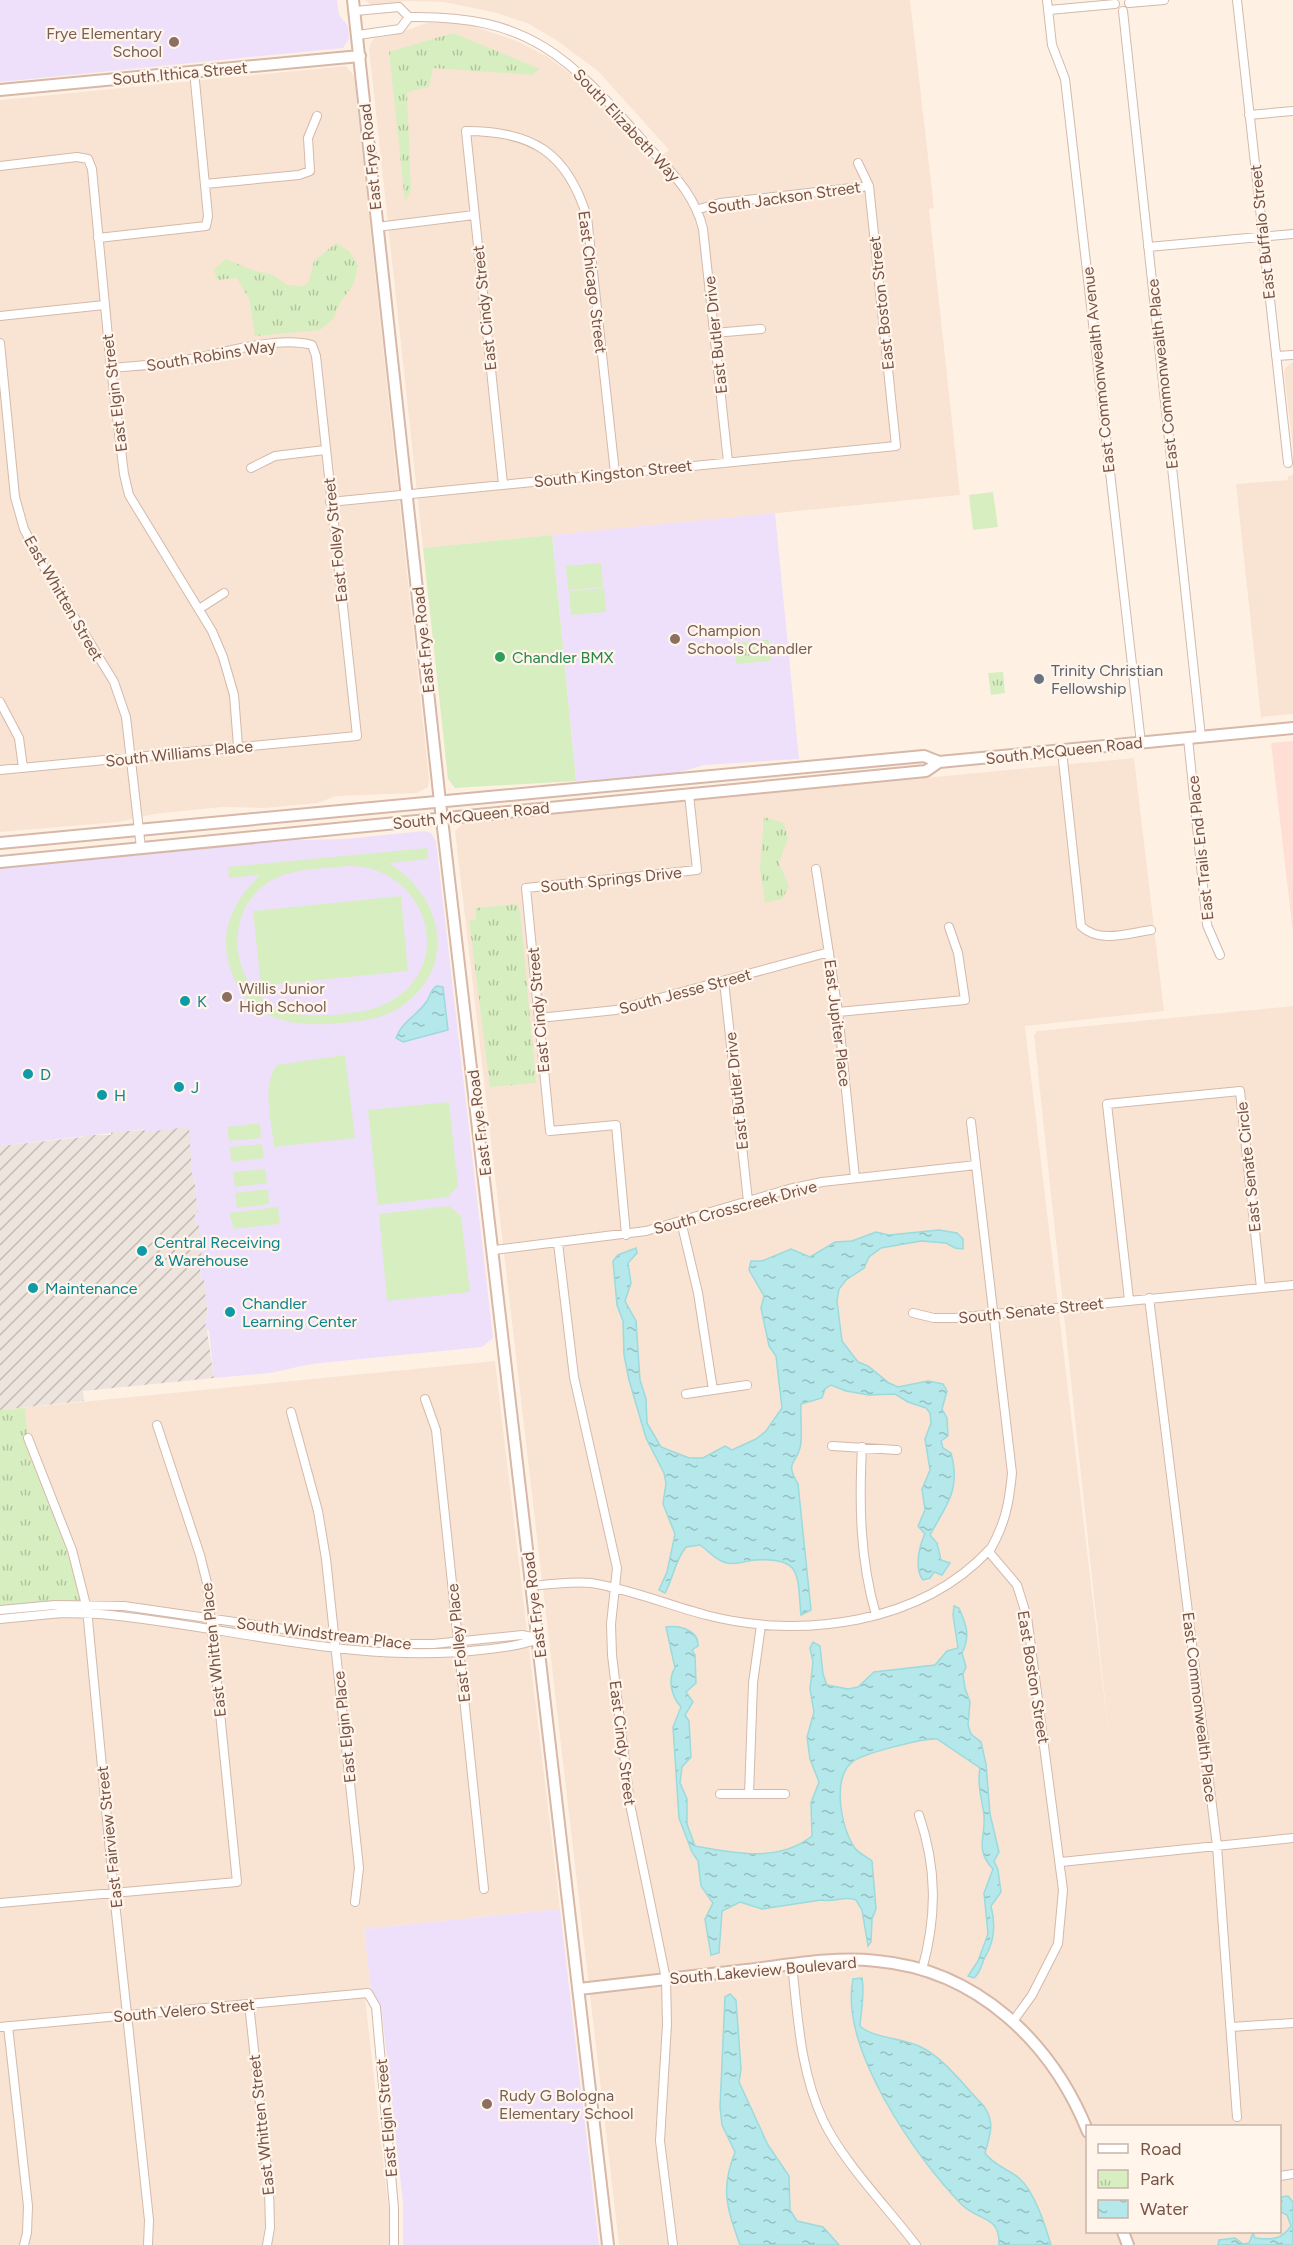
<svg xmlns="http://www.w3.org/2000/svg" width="1293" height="2245" font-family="Figtree,sans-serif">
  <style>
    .residential { fill: #f9e4d4; fill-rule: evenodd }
    .commercial { fill: #ffded6 }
    .industrial { fill: url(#industrial-furrows) }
    .education { fill: #eee0fb }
    .park { fill: url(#park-tufts) }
    .garden { fill: #d7eec0; fill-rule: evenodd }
    .water { fill: url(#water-ripples); stroke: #9bdadd; stroke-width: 1.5 }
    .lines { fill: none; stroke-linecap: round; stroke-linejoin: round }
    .street-casing { stroke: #d3b9ab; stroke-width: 10 }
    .secondary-casing { stroke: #d7b8a8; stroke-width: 14 }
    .street { stroke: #fff; stroke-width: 8 }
    .secondary { stroke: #fff; stroke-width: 10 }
    .education-dot { fill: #8d6e63; stroke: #fff5eb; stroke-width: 2 }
    .leisure-dot { fill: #2e9e5b; stroke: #fff5eb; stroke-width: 2 }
    .worship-dot { fill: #6b7280; stroke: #fff5eb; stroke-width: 2 }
    .culture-dot { fill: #0f9aa8; stroke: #fff5eb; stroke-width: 2 }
    .labels { text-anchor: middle; stroke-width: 4.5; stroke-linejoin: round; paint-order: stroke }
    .education-label { font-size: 16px; fill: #785e54; stroke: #fff5eb; text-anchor: start }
    .street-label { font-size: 16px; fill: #795346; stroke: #fff5eb }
    .leisure-label { font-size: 16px; fill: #27864d; stroke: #fff5eb; text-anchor: start }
    .worship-label { font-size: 16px; fill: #5b616d; stroke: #fff5eb; text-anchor: start }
    .culture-label { font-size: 16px; fill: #0d838f; stroke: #fff5eb; text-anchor: start }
  </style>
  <defs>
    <pattern id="industrial-furrows" width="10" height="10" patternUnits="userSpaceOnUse" patternTransform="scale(1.5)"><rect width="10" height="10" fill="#ede4de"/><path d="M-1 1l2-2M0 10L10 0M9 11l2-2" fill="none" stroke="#c5bbb6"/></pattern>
    <pattern id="park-tufts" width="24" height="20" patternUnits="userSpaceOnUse" patternTransform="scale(1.5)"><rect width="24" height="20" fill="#d7eec0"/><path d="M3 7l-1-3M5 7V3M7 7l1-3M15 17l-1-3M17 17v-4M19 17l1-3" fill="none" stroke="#b3c39e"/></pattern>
    <pattern id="water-ripples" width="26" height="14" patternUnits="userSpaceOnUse" patternTransform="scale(1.5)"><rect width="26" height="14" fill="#b5e8ea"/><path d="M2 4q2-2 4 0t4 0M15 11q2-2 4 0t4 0" fill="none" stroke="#98bfbf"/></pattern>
  </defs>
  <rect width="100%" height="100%" fill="#fef1e3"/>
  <path class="residential" d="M365 0H910L934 208 929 209 960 495 423 548 369 48 371 42 375 38 390 36 427 23 446 22 473 26 517 41 548 57 577 79 654 162 669 150 598 71 556 40 529 24 497 13 444 2 405 1 372 6Z
    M346 66 354 76 429 779 428 787 417 793 336 796 318 803 266 808 222 807 154 814 119 822 0 832V100Z
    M1293 362V448L1284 373 1286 367Z
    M1293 475V714L1261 717 1236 484 1288 480V476Z
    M1134 758 1164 1011 1025 1026 1109 1737 1034 1035 1037 1031 1293 1006V2245H619L455 831 465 822ZM1088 2126H1280V2232H1088Z
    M495 1361 560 1909 364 1929 371 1990 364 1988 389 2213V2245H0V1410Z"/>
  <path class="commercial" d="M1293 741V933L1271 743Z"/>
  <path class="industrial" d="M190 1127 192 1174 194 1175 198 1212 195 1213 196 1225H199L203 1267 200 1268 201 1280H204L208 1317 205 1318 214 1378 83 1391 84 1401 0 1410V1146L84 1137V1135H111V1132Z"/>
  <path class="education" d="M0 0H337L339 15 348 26 349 39 343 48 0 82Z
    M775 513 799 759 705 765 668 775 576 781 552 535Z
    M424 831 431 833 436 841 493 1338 482 1347 311 1364 270 1373 214 1378 209 1330H206L205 1318 208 1317 204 1280H201L200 1268 203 1267 199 1225H196L195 1213 198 1212 194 1175H192L189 1127 145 1132 144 1129 0 1146V867L263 841 344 839Z
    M560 1909 599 2245H403V2203L381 2005 371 1990 364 1929Z"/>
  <path class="park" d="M453 33 540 69 532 75 433 68 429 87 407 92 411 190 405 201 389 52Z
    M336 243 349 251 358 265 354 284 341 301 333 319 320 330 255 336 249 299 237 278 217 280 214 269 226 259 252 270 273 275 287 285 304 286 309 281 314 261Z
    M769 640 771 661 736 664 734 643Z
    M1003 672 1005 693 991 695 988 673Z
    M764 817 784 823 788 838 779 863 789 886 782 899 765 903 760 868Z
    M517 904 520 911 536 1083 490 1087 469 920H476V908Z
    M25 1408 28 1438 72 1550 87 1609 0 1614V1410Z"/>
  <path class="garden" d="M993 492 998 527 973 530 969 495Z
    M552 535 576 781 455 788 448 779 423 548Z
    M601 563 603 587 568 590 566 566Z
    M604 588 606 612 571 615 569 591Z
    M427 848 428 859 389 863C442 896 459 965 402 1006 384 1019 363 1021 342 1023 292 1028 244 1021 229 964 219 929 235 899 260 875L229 878 228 867ZM347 866C423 864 459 961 391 1001 369 1014 332 1016 306 1015 236 1014 211 916 272 880 294 868 323 869 347 866Z
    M401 896 408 971 261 986 253 911Z
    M345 1055 355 1138 274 1147C272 1121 261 1087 277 1065Z
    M449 1102 458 1186 448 1197 378 1205 368 1110Z
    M260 1123 261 1138 229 1141 227 1127Z
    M262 1144 264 1158 231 1162 230 1147Z
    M265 1169 267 1183 235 1187 233 1172Z
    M268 1189 269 1204 237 1208 235 1193Z
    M449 1206 461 1216 470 1292 387 1301 379 1214Z
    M278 1207 280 1224 234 1229 229 1213Z"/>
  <path class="water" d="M437 986 443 987 448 1030 403 1042 396 1038C402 1021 417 1016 427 1001 431 995 430 990 437 986Z
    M939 1230 957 1233 963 1239V1249L955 1248 946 1243 921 1241 881 1248 869 1257 864 1268 846 1280 839 1289 837 1301 842 1341 858 1362 868 1366 889 1383 898 1387 928 1381 943 1384 947 1391 942 1409 947 1418 948 1436 941 1441 943 1448 951 1453C961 1490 947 1504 930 1535L937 1543 941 1560 950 1563 942 1575 934 1572 930 1578 923 1580C914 1569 919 1546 925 1534L918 1526 925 1510 922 1489 930 1470 925 1439 931 1423 930 1413 926 1408 908 1402 895 1394 869 1395 846 1391 831 1385 825 1389 822 1398 801 1404C800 1415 803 1438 800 1448 795 1465 785 1462 798 1484L811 1610 801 1615C797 1575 803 1557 755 1560 746 1561 736 1565 727 1563 716 1561 709 1551 700 1545L686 1547C674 1562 674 1577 665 1593L659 1590 667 1572 675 1534 663 1504 666 1483 664 1473 646 1438 629 1380 624 1355 623 1321 617 1305 613 1261 618 1255 636 1248 637 1253 628 1263 631 1283 625 1301 636 1321 640 1380 646 1399 647 1423 661 1447 689 1458H703L725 1446 732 1450 756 1439 766 1431 782 1408 776 1356 769 1346 761 1308 764 1296 749 1270 751 1261H762L791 1249 810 1257 835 1242 852 1241 876 1232 889 1235Z
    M954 1606 959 1608C966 1624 971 1636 962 1653L966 1667 963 1674 965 1688 970 1702 968 1725 971 1734 981 1742 986 1764 990 1814 999 1852 994 1861 998 1870 1001 1892 991 1906C996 1925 995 1941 985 1957 981 1965 981 1972 974 1978L968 1976 978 1961 988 1934 984 1893 993 1869C974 1849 986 1837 984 1815 982 1799 977 1785 980 1768L937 1739C924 1738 858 1754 850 1764 832 1783 842 1828 854 1847 858 1853 867 1857 872 1861L876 1909 872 1919 871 1942 868 1946 862 1910 856 1900C844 1895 834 1903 821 1900L762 1909 740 1902 722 1911 719 1953 711 1955 705 1919 713 1903 701 1886 698 1861 692 1852 679 1818 673 1727 681 1707C672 1697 667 1680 675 1668L666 1627C679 1625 699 1630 698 1646L692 1650 695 1655 696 1683 686 1692 693 1702 685 1715 689 1721 691 1757 682 1767 680 1783 687 1799V1824L695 1846C733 1853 778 1863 812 1836L811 1803 819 1782 810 1759 807 1737 814 1712 810 1689 813 1662 810 1648 813 1642 820 1646 823 1674 827 1685 848 1689 858 1687 874 1672 935 1665 947 1651 958 1648 953 1615Z
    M862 1978C865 1993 861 2011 860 2026 872 2038 904 2038 921 2047 945 2059 965 2087 983 2105 996 2123 990 2134 985 2153 993 2165 1008 2169 1019 2178 1035 2192 1045 2225 1051 2245H999C1000 2215 980 2222 962 2205 916 2158 839 2048 853 1979Z
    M730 1994 736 2000 741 2069 739 2082 768 2145 789 2176 790 2210 797 2221 823 2227 839 2245H740C727 2208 720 2190 735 2152L722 2125 720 2107 725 1997Z
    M1288 2196 1293 2202V2245H1218L1219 2240 1235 2238 1243 2244 1249 2243 1253 2233 1255 2238C1272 2240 1281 2240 1291 2226L1287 2215 1281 2212V2197Z"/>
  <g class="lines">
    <defs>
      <path id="street" d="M1047 0 1052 45 1065 79 1141 743
        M1237 0 1288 463
        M1129 3 1164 0
        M1049 10 1115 4
        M355 11 399 7 409 17C532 15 569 58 646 144 670 171 695 194 703 229L728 462
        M1123 11 1201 737
        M358 35 400 29 409 17
        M1249 115 1293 111
        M0 166 77 157 88 159 92 169 111 368 124 474 129 495 212 631 223 657 234 695 238 746
        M205 184 299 175 310 171 308 138 317 116
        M699 209 720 203 869 186
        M377 227 474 215
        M98 238 206 226 208 216 194 71
        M1148 247 1293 234
        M0 316 104 305
        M714 333 761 329
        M0 343 15 497 24 529 45 569 114 682 126 717 141 848
        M1276 356 1293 355
        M251 468 275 456 325 450
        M503 484 466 131C532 131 567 152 587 217L615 473
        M330 502 896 446 869 186 858 163
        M199 609 224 593
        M0 702 19 738 23 768
        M1188 738 1207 925 1220 955
        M1062 751 1081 926C1099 944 1129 933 1151 930
        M0 770 357 736 316 356 312 345C274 335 214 356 175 362 154 365 132 366 111 368
        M816 869 838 1012 855 1178
        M724 981 748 1201
        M838 1012 965 1000 958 953 949 927
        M539 1018 616 1010 829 952
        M971 1122 1012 1473C1009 1505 1005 1524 989 1552L1017 1585 1027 1617 1063 1890 1058 1944 1032 1995 1014 2020
        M681 1221 698 1293 713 1390
        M626 1235 616 1125 550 1131 526 888 697 870 689 794
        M558 1243 574 1377 617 1568 611 1624 612 1655 630 1804 666 1979 667 2024 660 2141 673 2245
        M494 1250 646 1231 789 1189 822 1182 976 1165
        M1149 1298 1217 1846 1237 2117
        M1129 1300 1107 1104 1240 1091 1261 1288
        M913 1313 934 1318H955L1293 1285
        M686 1394 747 1385
        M425 1399 436 1430 484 1889
        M291 1412 318 1511 326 1559 359 1868 355 1902
        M28 1438 72 1550 87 1609 114 1893 149 2220 148 2245
        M832 1446 897 1450
        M862 1447C859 1505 860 1560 876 1615
        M532 1586C551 1584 572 1581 591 1583 630 1589 668 1605 706 1615 801 1640 921 1624 990 1549
        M0 1610 55 1605 124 1606 388 1644H433L522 1635 537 1638
        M0 1619 62 1613 99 1614C225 1625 353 1665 480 1650 500 1648 519 1646 538 1639
        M720 1794H785
        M749 1794 753 1683 761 1625
        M919 1815C937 1868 937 1916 922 1970
        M1061 1862 1293 1838
        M0 1903 237 1882 207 1583 200 1555 157 1425
        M792 1964C798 2018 800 2070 823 2120 843 2162 887 2207 916 2245
        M249 2004 269 2187 270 2228 267 2245
        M8 2026 28 2206 27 2233 24 2245
        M0 2027 368 1993 376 2007 394 2208V2245
        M1231 2027 1293 2023
        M1280 2176 1293 2174"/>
      <path id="secondary" d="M353 0 440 802 608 2245
        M0 90 360 56
        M0 843 924 756 939 762 1293 728
        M0 862 926 771 939 762
        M579 1989C634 1983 690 1976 746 1970 789 1965 833 1956 877 1961 977 1970 1052 2042 1088 2132
        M1123 2232 1128 2245"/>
    </defs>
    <use href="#street" class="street-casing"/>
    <use href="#secondary" class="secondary-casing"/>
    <use href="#street" class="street"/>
    <use href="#secondary" class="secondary"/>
  </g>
  <g class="education-dot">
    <circle cx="174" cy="42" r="6"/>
    <circle cx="675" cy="639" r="6"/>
    <circle cx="227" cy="997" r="6"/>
    <circle cx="487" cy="2104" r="6"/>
  </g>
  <circle class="leisure-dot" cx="500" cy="657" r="6"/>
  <circle class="worship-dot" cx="1039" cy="679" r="6"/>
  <g class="culture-dot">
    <circle cx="185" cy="1001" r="6"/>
    <circle cx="28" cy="1074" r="6"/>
    <circle cx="179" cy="1087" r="6"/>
    <circle cx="102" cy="1095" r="6"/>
    <circle cx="142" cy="1251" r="6"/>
    <circle cx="33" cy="1288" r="6"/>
    <circle cx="230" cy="1312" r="6"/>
  </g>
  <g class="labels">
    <g class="education-label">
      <text x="162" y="39" text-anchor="end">Frye Elementary<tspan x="162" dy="18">School</tspan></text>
      <text x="687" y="636">Champion<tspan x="687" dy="18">Schools Chandler</tspan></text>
      <text x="239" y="994">Willis Junior<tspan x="239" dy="18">High School</tspan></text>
      <text x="499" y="2101">Rudy G Bologna<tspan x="499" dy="18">Elementary School</tspan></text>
    </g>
    <g class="street-label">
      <text transform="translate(180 73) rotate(-5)" y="6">South Ithica Street</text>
      <text transform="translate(627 125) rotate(47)" y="6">South Elizabeth Way</text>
      <text transform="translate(370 157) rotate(-96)" y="6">East Frye Road</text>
      <text transform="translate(784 197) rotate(-8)" y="6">South Jackson Street</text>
      <text transform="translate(1262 232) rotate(-96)" y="6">East Buffalo Street</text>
      <text transform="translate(593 282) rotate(83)" y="6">East Chicago Street</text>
      <text transform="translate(881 303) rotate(-96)" y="6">East Boston Street</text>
      <text transform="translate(484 308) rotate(-96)" y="6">East Cindy Street</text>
      <text transform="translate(715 335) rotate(-96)" y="6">East Butler Drive</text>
      <text transform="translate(211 355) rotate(-9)" y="6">South Robins Way</text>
      <text transform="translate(1098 370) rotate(-96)" y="6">East Commonwealth Avenue</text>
      <text transform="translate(1162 374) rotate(-96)" y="6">East Commonwealth Place</text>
      <text transform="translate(114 393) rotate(-97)" y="6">East Elgin Street</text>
      <text transform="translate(613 473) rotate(-6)" y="6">South Kingston Street</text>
      <text transform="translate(335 540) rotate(-96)" y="6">East Folley Street</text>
      <text transform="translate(64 598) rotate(60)" y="6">East Whitten Street</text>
      <text transform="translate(423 640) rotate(-96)" y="6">East Frye Road</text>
      <text transform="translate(1064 750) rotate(-6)" y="6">South McQueen Road</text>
      <text transform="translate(179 753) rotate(-6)" y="6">South Williams Place</text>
      <text transform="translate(471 815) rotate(-6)" y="6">South McQueen Road</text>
      <text transform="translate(1200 848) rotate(-96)" y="6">East Trails End Place</text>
      <text transform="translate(611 879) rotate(-6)" y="6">South Springs Drive</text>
      <text transform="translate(685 991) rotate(-15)" y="6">South Jesse Street</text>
      <text transform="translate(538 1010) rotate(-95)" y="6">East Cindy Street</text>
      <text transform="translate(838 1023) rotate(83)" y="6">East Jupiter Place</text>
      <text transform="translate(736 1091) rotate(-96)" y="6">East Butler Drive</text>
      <text transform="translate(479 1123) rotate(-97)" y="6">East Frye Road</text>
      <text transform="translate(1248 1167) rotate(-96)" y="6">East Senate Circle</text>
      <text transform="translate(735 1207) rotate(-15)" y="6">South Crosscreek Drive</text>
      <text transform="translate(1031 1310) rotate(-6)" y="6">South Senate Street</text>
      <text transform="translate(534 1605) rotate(-97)" y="6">East Frye Road</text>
      <text transform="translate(324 1633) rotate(7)" y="6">South Windstream Place</text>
      <text transform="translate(458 1643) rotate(-96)" y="6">East Folley Place</text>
      <text transform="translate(213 1650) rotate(-96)" y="6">East Whitten Place</text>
      <text transform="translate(1034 1677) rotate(81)" y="6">East Boston Street</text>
      <text transform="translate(1200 1707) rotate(83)" y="6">East Commonwealth Place</text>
      <text transform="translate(344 1727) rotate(-96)" y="6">East Elgin Place</text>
      <text transform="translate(623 1743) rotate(83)" y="6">East Cindy Street</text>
      <text transform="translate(109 1837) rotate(-96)" y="6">East Fairview Street</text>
      <text transform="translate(763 1970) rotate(-5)" y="6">South Lakeview Boulevard</text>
      <text transform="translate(184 2010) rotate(-5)" y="6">South Velero Street</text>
      <text transform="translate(386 2118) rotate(-95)" y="6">East Elgin Street</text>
      <text transform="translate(261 2125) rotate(-96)" y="6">East Whitten Street</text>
    </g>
    <g class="leisure-label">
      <text x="512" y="663">Chandler BMX</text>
    </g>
    <g class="worship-label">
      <text x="1051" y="676">Trinity Christian<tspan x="1051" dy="18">Fellowship</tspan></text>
    </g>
    <g class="culture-label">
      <text x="197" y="1007">K</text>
      <text x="40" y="1080">D</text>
      <text x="191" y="1093">J</text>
      <text x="114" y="1101">H</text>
      <text x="154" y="1248">Central Receiving<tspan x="154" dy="18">&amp; Warehouse</tspan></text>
      <text x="45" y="1294">Maintenance</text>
      <text x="242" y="1309">Chandler<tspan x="242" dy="18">Learning Center</tspan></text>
    </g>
  </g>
  <rect x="1086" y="2125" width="195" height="108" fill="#fff5eb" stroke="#c9b4a9" stroke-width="1.5"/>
  <rect x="1098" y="2144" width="30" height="9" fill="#ffffff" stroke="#c9b4a9" stroke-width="1.5"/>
  <text x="1140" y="2155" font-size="18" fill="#795346">Road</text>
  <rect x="1098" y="2170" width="30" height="18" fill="url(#park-tufts)" stroke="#c9b4a9" stroke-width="1.5"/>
  <text x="1140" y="2185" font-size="18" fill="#795346">Park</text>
  <rect x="1098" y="2200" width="30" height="18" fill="url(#water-ripples)" stroke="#c9b4a9" stroke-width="1.5"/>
  <text x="1140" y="2215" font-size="18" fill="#795346">Water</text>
</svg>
